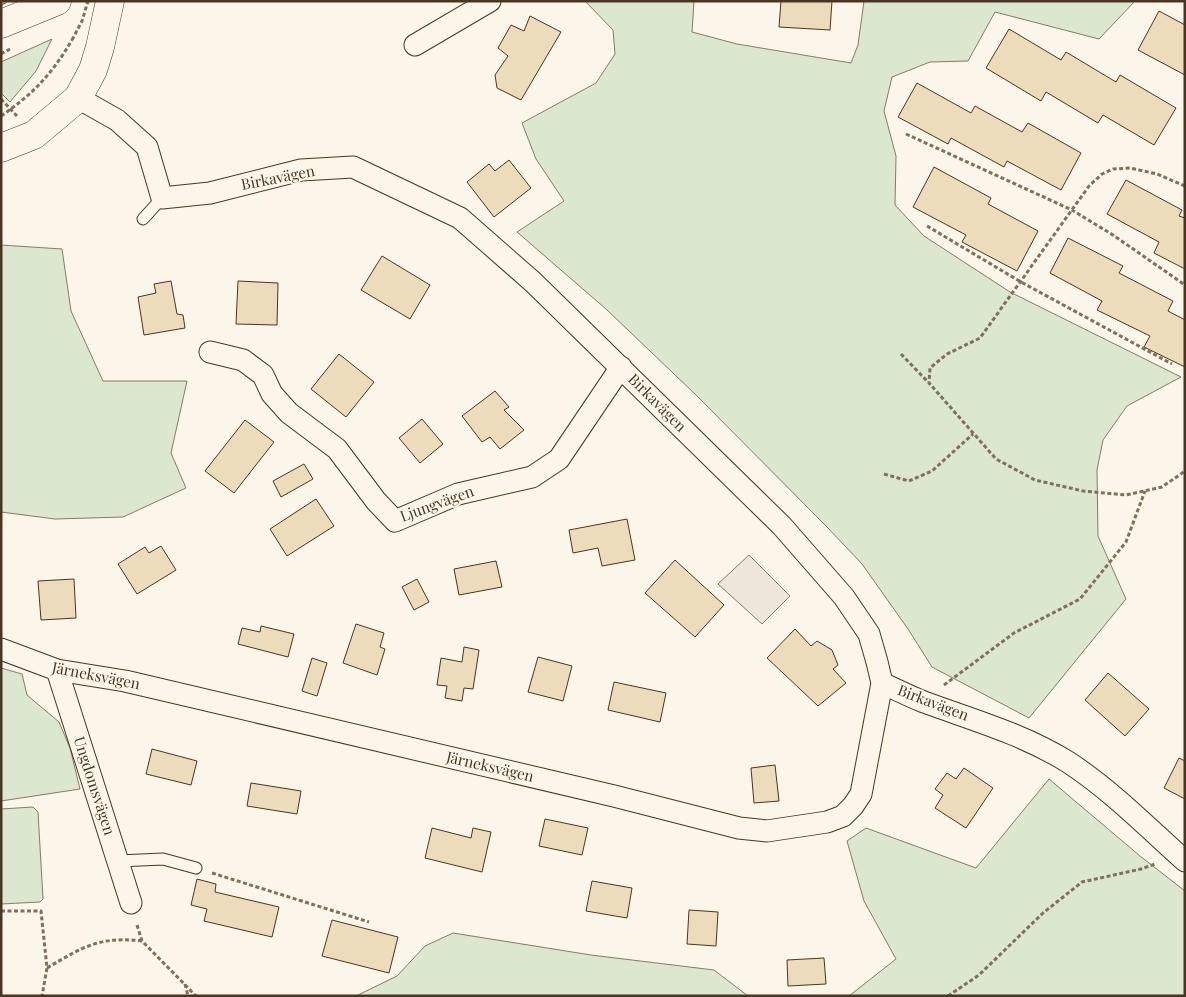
<svg xmlns="http://www.w3.org/2000/svg" width="1186" height="997" font-family="'Playfair Display',serif">
  <style>
    .green { fill: #dce7d0; stroke: #887966 }
    .parking { fill: #ede7d9; stroke: #887966 }
    .building { fill: #ecdcbc; stroke: #4a3520 }
    .lines { fill: none; stroke-linecap: round; stroke-linejoin: round }
    .service-casing { stroke: #4a3520; stroke-width: 13 }
    .minor-casing { stroke: #4a3520; stroke-width: 23 }
    .secondary-casing { stroke: #4a3520; stroke-width: 29 }
    .path { stroke: #7f6f5c; stroke-width: 3; stroke-dasharray: 4 2.5; stroke-linecap: butt }
    .service { stroke: #fbf6e9; stroke-width: 11 }
    .minor { stroke: #fbf6e9; stroke-width: 21 }
    .secondary { stroke: #fbf6e9; stroke-width: 28 }
    .path-bridge { stroke: #7f6f5c; stroke-width: 3; stroke-dasharray: 4 2.5; stroke-linecap: butt }
    .fence { stroke: #4a3520; stroke-width: 1; stroke-dasharray: 6 2.5; stroke-linecap: butt }
    .labels { text-anchor: middle; stroke-width: 4; stroke-linejoin: round; paint-order: stroke }
    .street-label { font-size: 15px; fill: #4a3520; stroke: #fbf6e9 }
  </style>
  <rect width="100%" height="100%" fill="#fbf6e9"/>
  <path class="green" d="M585 1H694L692 32 737 44 851 63 858 45 864 1H1135L1099 39 995 12 968 61 930 62 892 77 884 111 896 156 895 205 924 236 1010 292 1181 377 1127 406 1103 440 1097 470 1098 536 1126 599 1029 718 932 667 908 629 862 564 827 527 696 395 606 309 517 232 564 201 536 159 522 123 596 83 615 54 613 30Z
    M52 39 36 71 10 102 1 93V62Z
    M1 245 62 249 71 311 103 381H187L171 453 186 488 123 517 55 519 1 512Z
    M1 668 22 674 27 695 59 722 70 748 80 789 1 801Z
    M1049 779 1140 856 1185 891V996H849L896 959 864 901 847 841 866 828 976 868Z
    M33 807 38 812 43 899 40 902 1 904V809Z
    M453 933 591 955 714 970 748 996H356L397 976 425 946Z"/>
  <path class="parking" d="M749 555 790 596 762 624 718 584Z"/>
  <path class="building" d="M781 1H832L830 30 779 27Z
    M1159 11 1185 25V75L1138 50Z
    M530 16 561 32 521 100 497 88 495 75 508 56 498 48 511 25 524 31Z
    M1009 29 1061 60 1066 52 1116 82 1120 75 1176 108 1154 145 1103 115 1098 123 1046 92 1041 101 986 68Z
    M917 83 971 113 975 106 1022 132 1028 123 1081 153 1061 190 1007 161 1004 167 951 138 948 144 898 117Z
    M509 160 531 188 494 217 467 182 489 164 495 171Z
    M934 167 991 198 988 204 1038 231 1017 271 962 242 966 235 913 207Z
    M1126 180 1182 210 1179 216 1185 218V269L1154 253 1159 242 1107 214Z
    M1068 238 1123 266 1119 273 1173 301 1168 311 1185 320V367L1144 347 1150 336 1097 310 1102 301 1050 273Z
    M382 256 430 285 410 319 361 290Z
    M171 281 177 314 183 315 185 328 144 335 138 297 156 293 154 284Z
    M238 281 278 283 277 325 236 324Z
    M339 354 374 382 346 417 311 389Z
    M495 391 509 407 504 410 524 430 500 449 490 437 482 442 462 416Z
    M422 419 443 444 420 463 399 438Z
    M245 420 274 442 234 493 205 471Z
    M304 464 313 479 281 497 273 481Z
    M316 499 334 526 287 556 270 529Z
    M627 519 635 560 602 566 598 548 573 553 569 530Z
    M161 546 176 570 137 594 118 564 145 547 149 553Z
    M675 560 724 605 695 637 645 593Z
    M496 561 502 587 459 595 454 569Z
    M74 579 76 618 41 620 38 581Z
    M417 579 429 602 414 610 402 587Z
    M356 624 384 633 380 647 385 649 377 675 343 663Z
    M261 626 294 634 288 657 238 644 242 628 260 632Z
    M795 629 811 646 817 641 832 650 838 665 833 669 846 683 818 706 767 658Z
    M464 647 479 650 473 689 464 688 462 701 445 698 447 686 437 685 441 658 462 662Z
    M538 657 572 666 563 701 528 692Z
    M312 658 327 663 317 696 302 691Z
    M1108 673 1149 709 1125 736 1085 700Z
    M614 682 666 693 660 722 608 710Z
    M152 749 197 761 191 785 146 774Z
    M1179 758 1185 761V799L1164 788Z
    M775 765 779 801 754 803 751 768Z
    M964 768 993 788 966 828 935 808 943 795 935 789 947 773 956 779Z
    M251 783 301 791 297 814 247 806Z
    M545 819 588 828 582 855 539 846Z
    M432 828 471 838 473 828 491 832 482 872 425 858Z
    M197 879 216 884 215 892 279 907 272 937 204 921 207 909 191 905Z
    M592 881 632 888 627 918 586 911Z
    M689 910 718 912 716 946 687 944Z
    M332 920 398 937 389 973 322 956Z
    M824 958 826 984 788 986 787 960Z"/>
  <g class="lines">
    <defs>
      <path id="service" d="M143 219 162 198
        M118 861 163 859 196 868"/>
      <path id="minor" d="M415 45 490 1
        M210 352 243 360 263 375 272 394 289 413 337 449 376 501 395 521 458 494 532 477 559 459 621 367
        M1 649 57 670 125 681 614 796 739 828 767 831 827 822 843 816 853 806 861 794 882 683 877 662 869 634 844 597 782 526 533 282 460 218 353 167 301 170 210 193 162 198 147 147 117 120 78 98
        M57 670 131 903
        M882 683C895 689 909 696 924 702 973 720 1023 734 1068 762 1111 790 1147 827 1185 861"/>
      <path id="secondary" d="M1 24 57 1
        M1 148 34 135 78 98 93 70 100 47 110 1"/>
    </defs>
    <use href="#service" class="service-casing"/>
    <use href="#minor" class="minor-casing"/>
    <use href="#secondary" class="secondary-casing"/>
    <path class="path" d="M1 54 10 49
      M1 99 17 116
      M1 116C33 94 52 74 72 40
      M906 134 1072 210 1113 235 1185 285
      M1185 186 1157 174 1130 168 1113 169 1102 174 1089 186 980 338 947 354 930 368 929 383 996 459 1035 480 1083 491 1126 495 1162 487 1185 471
      M927 226 1021 282 1172 364
      M901 354 928 382
      M884 474 909 481 932 471 973 434
      M944 685 1014 633 1080 599 1126 542 1145 491
      M212 873 369 922
      M1 911H41L47 968 42 996
      M137 925 142 941 196 996
      M47 968C83 947 99 936 142 941
      M185 984 188 996
      M948 996 979 975 1043 913 1082 882 1141 869 1155 864"/>
    <use href="#service" class="service"/>
    <use href="#minor" class="minor"/>
    <use href="#secondary" class="secondary"/>
    <path class="path-bridge" d="M72 40 82 21 88 1"/>
    <path class="fence" d="M1 5 10 1"/>
  </g>
  <g class="labels">
    <g class="street-label">
      <text transform="translate(278 178) rotate(-11)" y="5">Birkavägen</text>
      <text transform="translate(657 403) rotate(45)" y="5">Birkavägen</text>
      <text transform="translate(437 504) rotate(-20)" y="5">Ljungvägen</text>
      <text transform="translate(96 676) rotate(11)" y="5">Järneksvägen</text>
      <text transform="translate(933 703) rotate(21)" y="5">Birkavägen</text>
      <text transform="translate(490 767) rotate(13)" y="5">Järneksvägen</text>
      <text transform="translate(94 786) rotate(72)" y="5">Ungdomsvägen</text>
    </g>
  </g>
  <rect width="1186" height="997" fill="none" stroke="#4a3520" stroke-width="5"/>
</svg>
